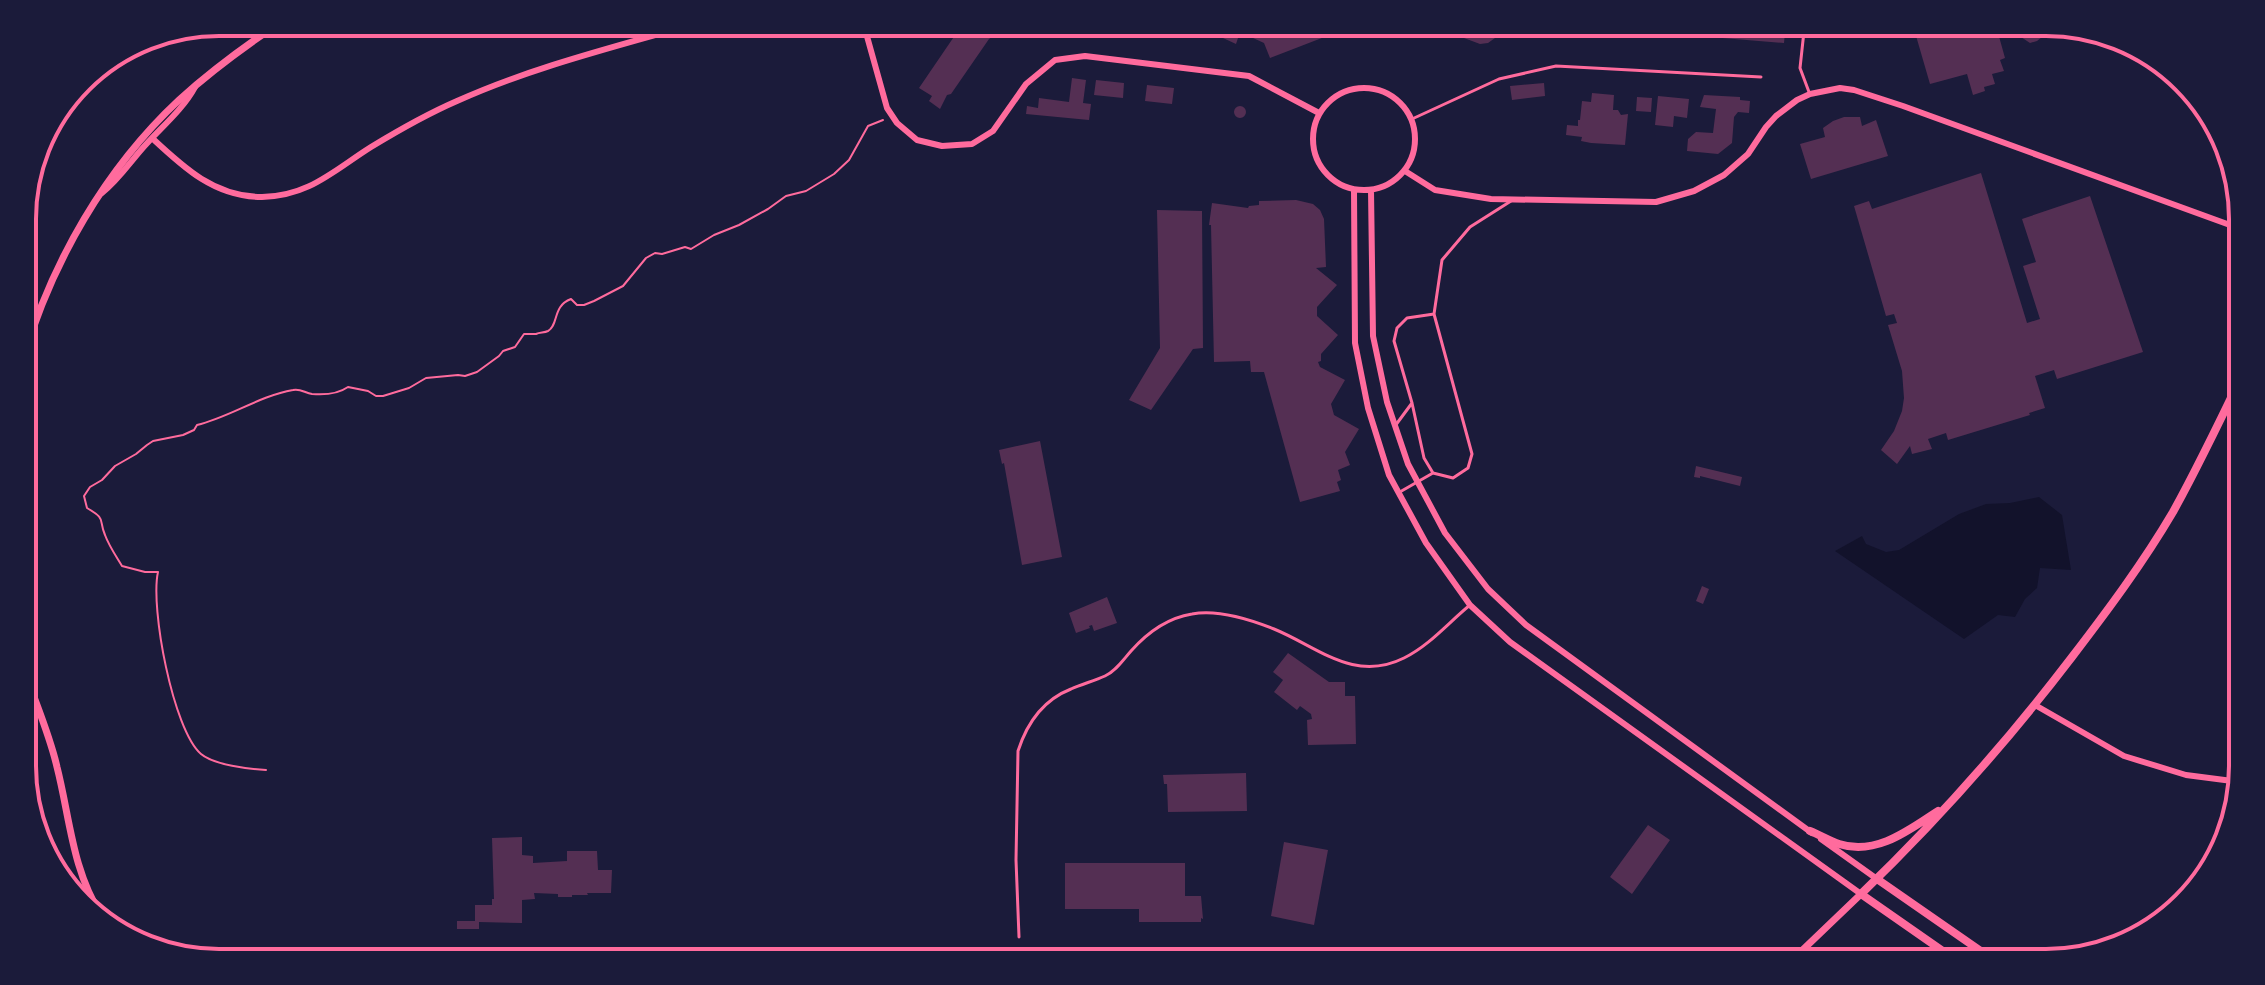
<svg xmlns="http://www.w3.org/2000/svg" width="2265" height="985" font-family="Raleway,sans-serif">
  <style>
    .water { fill: #12122b }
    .building { fill: #542f53 }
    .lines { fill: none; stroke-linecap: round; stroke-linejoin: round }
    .path { stroke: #ff6b9d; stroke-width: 2 }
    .service { stroke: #ff6b9d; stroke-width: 3 }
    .minor { stroke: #ff6b9d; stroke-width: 6 }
    .tertiary { stroke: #ff6b9d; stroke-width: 7 }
    .secondary { stroke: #ff6b9d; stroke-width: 8 }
    .rim { fill: none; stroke: #ff6b9d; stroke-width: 4 }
  </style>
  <rect width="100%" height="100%" fill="#1b1b3a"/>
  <path class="water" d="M2039 497 2062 515 2071 570 2040 568 2037 588 2025 599 2015 617 1998 615 1964 639 1835 551 1862 536 1866 544 1886 552 1899 550 1959 514 1986 504 2010 503Z"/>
  <path class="building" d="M964 22H1021L1014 32 1010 29 1001 38 996 34 989 39 951 94 947 95 940 109 929 101 932 96 919 88Z
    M1216 22H1321L1327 36 1270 58 1264 43 1240 32 1236 44 1223 38 1225 34 1213 28Z
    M1456 22H1502V26L1495 38 1488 43 1480 44 1464 38 1458 30Z
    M1699 22H1786L1784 43 1698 36Z
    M1912 22H1995L2005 58 2000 60 2004 71 1992 74 1995 84 1984 87 1985 91 1973 95 1967 74 1930 84Z
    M2020 22H2046L2058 24 2037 41 2030 43 2021 37 2019 31 2022 25Z
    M1072 78 1086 80 1083 103 1091 104 1089 120 1026 114 1027 106 1038 108 1039 98 1069 102Z
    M1096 80 1124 83 1123 98 1094 95Z
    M1544 83 1545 96 1512 100 1510 86Z
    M1147 85 1174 88 1172 104 1145 101Z
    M1592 93 1614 95 1613 110H1618L1621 115 1628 114 1625 145 1591 143 1581 141 1582 137 1566 135 1567 125 1578 126V120H1580L1582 101 1591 102Z
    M1704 95 1740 97V100L1750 101 1749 113 1738 112 1734 117 1732 143 1718 154 1687 151 1688 139 1696 132 1713 133 1716 109 1700 107Z
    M1658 96 1689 99 1687 118 1674 116 1673 127 1655 125Z
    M1637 97 1652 98 1651 112 1636 111Z
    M1234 112a6 6 0 1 1 12 0a6 6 0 1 1-12 0Z
    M1844 117H1860L1862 126 1876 120 1888 156 1811 179 1800 144 1825 137 1823 128 1833 121Z
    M1981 173 2027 323 2040 319 2023 266 2036 262 2022 219 2090 196 2143 352 2057 379 2054 370 2035 376 2045 408 2029 413 2030 415 1948 440 1946 433 1928 439 1932 449 1912 454 1910 446 1897 464 1881 450 1894 431 1902 411 1904 398 1902 371 1888 325 1897 323 1894 314 1886 316 1854 206 1869 201 1872 209Z
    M1296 200 1313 204 1320 210 1324 219 1326 267 1316 268 1337 285 1317 307V316L1338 335 1321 354V361L1318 362 1320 367 1345 380 1331 404 1334 415 1359 429 1345 452 1350 465 1338 470 1341 480 1337 482 1340 491 1300 502 1264 372H1251L1250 361 1214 362 1211 225H1209L1212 203 1248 208 1249 206 1259 205V201Z
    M1157 210 1202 211 1203 348 1193 349 1151 410 1129 400 1160 348Z
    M1040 441 1062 557 1022 565 1004 463 1002 464 999 450Z
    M1696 466 1742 477 1740 486 1700 476V478L1694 477Z
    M1702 586 1709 589 1703 604 1696 601Z
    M1107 597 1117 623 1094 631 1092 625 1089 626 1090 628 1076 633 1069 613Z
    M1288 653 1329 682H1345V696H1355L1356 744 1308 745 1307 720 1312 719 1311 714 1300 706 1297 710 1274 692 1283 680 1273 672Z
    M1246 773 1247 811 1168 812 1167 784H1164L1163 775Z
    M1648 825 1670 840 1632 894 1610 877Z
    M522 837V855L533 856V863L567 861V851H597L598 870H612L611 893H587L588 895H572V897H558V894L534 893 535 899 522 900V923L479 922V929H457V921H475V905H492V899H494L492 838Z
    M1284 842 1328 850 1314 925 1271 916Z
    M1065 863H1185V896H1201L1203 919 1201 918V922H1139V909H1065Z"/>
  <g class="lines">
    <path class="path" d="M266 770C249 769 214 765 201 754 173 730 150 607 158 572H145L122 566C116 556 109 546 105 535 98 518 107 520 87 508L84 496 90 487 102 480 115 466 136 454 147 445 153 441 183 435 194 430 197 425C230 417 259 396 293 390 300 388 305 393 312 394 324 395 338 394 348 387L368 391 376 396H383L409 388 426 378 458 375 465 376 477 372 499 356 503 351 515 347 524 334H536C540 332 544 333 548 331 559 325 552 306 571 299L577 305H584L594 301 623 286 646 258 655 253 662 254 685 247 691 249 714 235 739 225 768 209 786 196 806 191 834 174 849 160 868 126 883 120"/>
    <path class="service" d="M1805 22 1800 68 1809 92
      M1412 119 1499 79 1556 66 1761 77
      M1434 314 1407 318 1397 328 1394 341 1412 403 1424 458 1433 473 1453 478 1468 468 1472 454 1434 314 1442 260 1470 227 1511 201
      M1395 426 1412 403
      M1398 493 1433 473
      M1019 937 1016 860 1018 751C1027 723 1043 700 1071 689 1082 684 1094 681 1105 676 1116 671 1123 660 1131 651 1147 633 1167 618 1192 614 1218 609 1249 619 1274 629 1318 647 1354 683 1404 658 1430 645 1448 623 1470 605"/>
    <path class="minor" d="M863 22 887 108 897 123 917 140 942 146 972 144 993 131 1026 84 1055 60 1085 56 1249 76 1319 113
      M1313 139a51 51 0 1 1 102 0a51 51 0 1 1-102 0Z
      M152 138C184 168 215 197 262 197 309 196 333 171 371 147 399 130 427 114 457 101 535 66 618 46 701 22
      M1405 171 1435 190 1491 199 1656 202 1694 191 1724 175 1748 154 1766 127 1776 116 1797 100 1810 94 1840 88 1854 90 1903 106 2241 229
      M1354 190 1355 343 1368 408 1389 475 1426 543 1470 605 1510 642 1861 894
      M1371 190 1373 336 1387 402 1408 464 1445 533 1488 589 1526 625 1812 833
      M102 193C118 180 128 165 141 150 159 129 182 111 195 87
      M2035 705 2124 756 2186 775 2240 782
      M1821 839 1877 879"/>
    <path class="tertiary" d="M23 359C52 262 105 169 179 100 211 71 245 46 281 22
      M23 666C34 700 49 732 57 767 70 818 72 869 101 915
      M1194 963H1233
      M1789 963 1861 894"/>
    <path class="secondary" d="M1810 831C1820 835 1830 841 1839 844 1876 856 1909 830 1938 811
      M1877 879 1998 963
      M1960 963 1861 894C1938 820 2007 742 2072 657 2108 610 2143 563 2173 512 2198 467 2220 421 2242 375"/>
  </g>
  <path d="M0 0H2265V985H0ZM219 36H2046A183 183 0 0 1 2229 219V766A183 183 0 0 1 2046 949H219A183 183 0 0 1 36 766V219A183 183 0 0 1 219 36Z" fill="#1b1b3a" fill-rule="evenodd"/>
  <path class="rim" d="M219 36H2046A183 183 0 0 1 2229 219V766A183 183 0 0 1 2046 949H219A183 183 0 0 1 36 766V219A183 183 0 0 1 219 36Z"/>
</svg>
